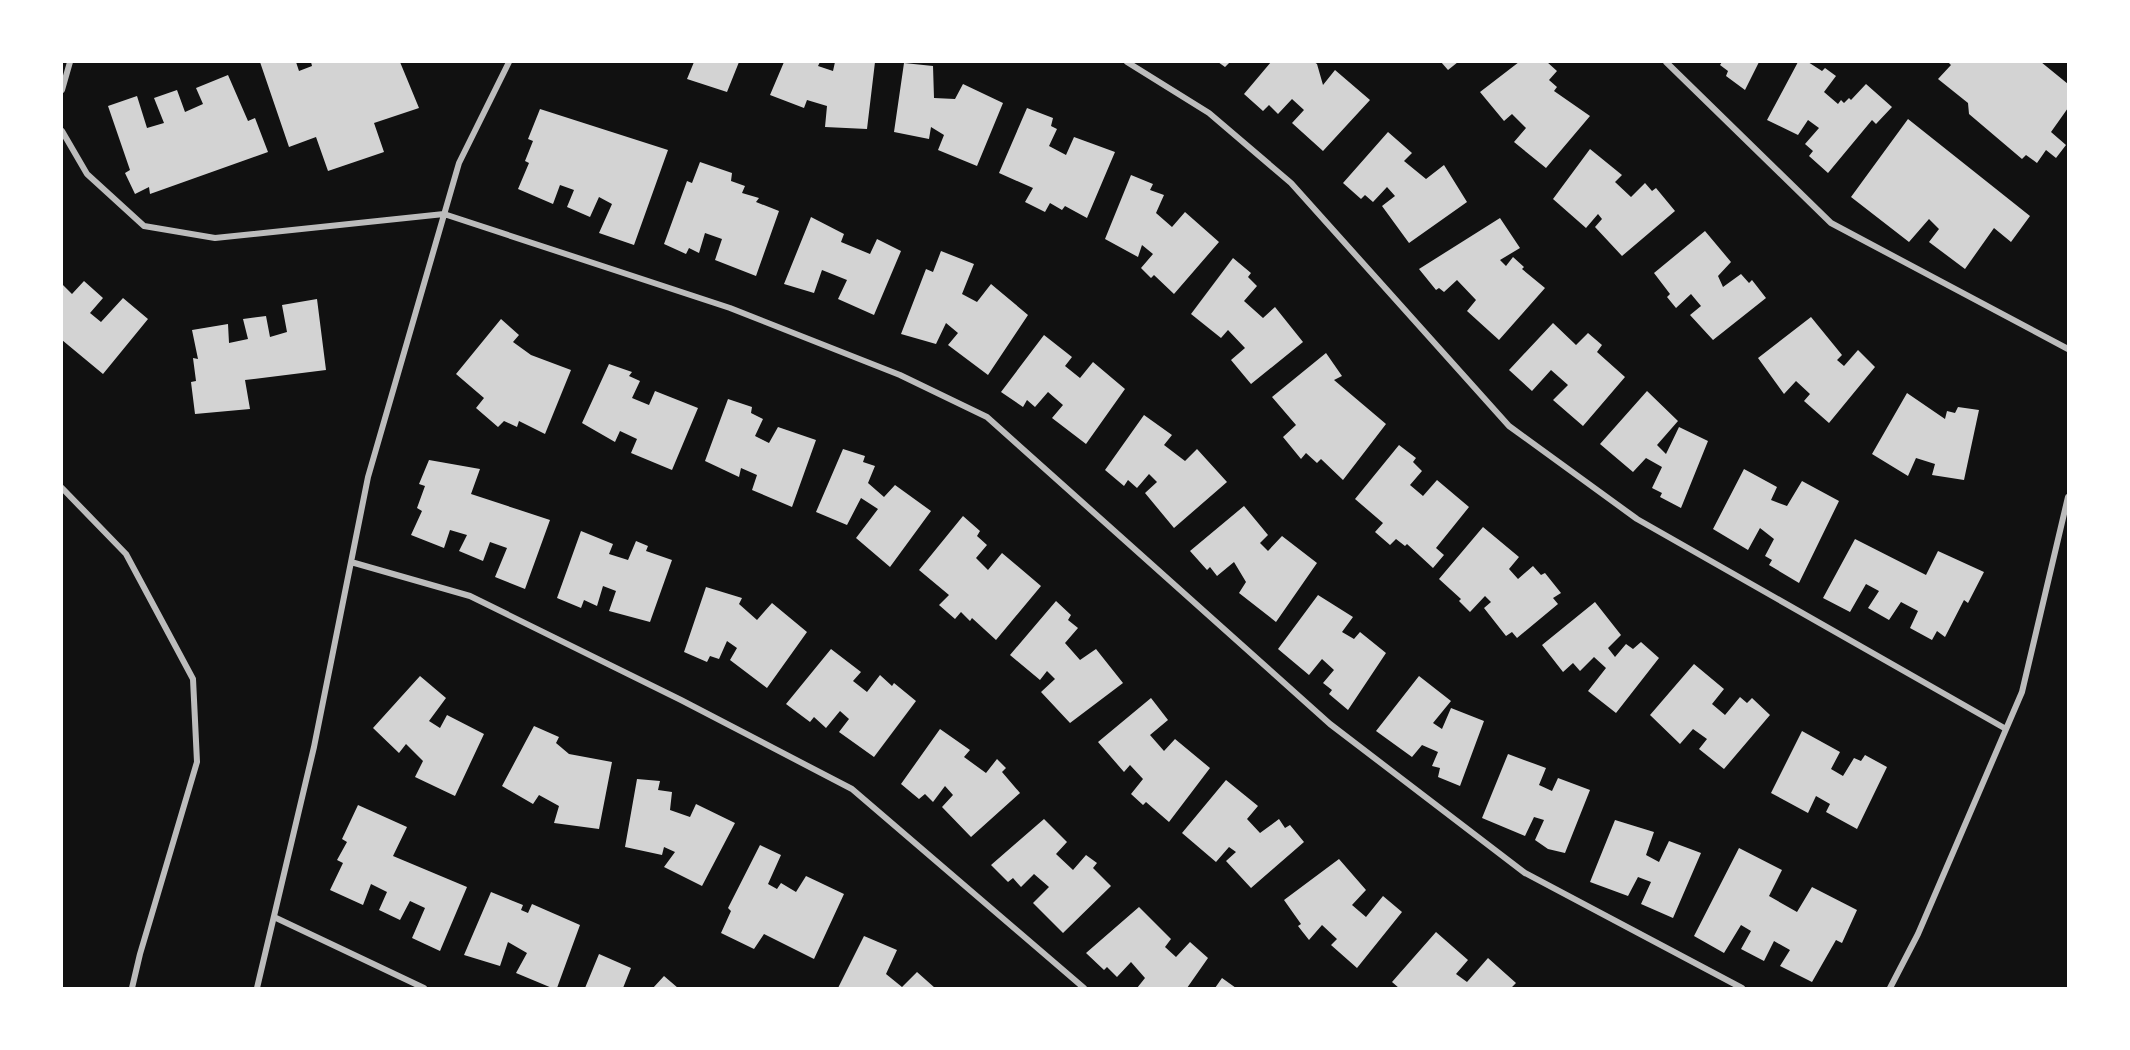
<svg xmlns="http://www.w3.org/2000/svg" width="2130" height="1050" font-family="'Sofia Sans Condensed',sans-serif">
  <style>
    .building { fill: #d3d3d3 }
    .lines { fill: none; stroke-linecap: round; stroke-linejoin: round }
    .minor { stroke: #bcbcbc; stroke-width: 6 }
  </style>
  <rect width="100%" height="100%" fill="#111"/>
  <path class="building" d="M260 62H296L299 71 312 66 311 62H400L419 108 374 123 384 152 328 171 316 137 289 147Z
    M694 62H739L727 92 687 79Z
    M784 62H820L818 66 833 71 835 62H875L867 129 825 127 827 106 807 100 804 108 770 95Z
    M1218 62H1230L1225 67Z
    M1271 62H1314L1317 64 1323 85 1335 70 1370 100 1323 151 1292 123 1304 110 1292 99 1278 114 1269 105 1263 111 1244 94Z
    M1441 62H1458L1448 70Z
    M1519 62H1547L1557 71 1549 80 1557 87 1554 91 1590 116 1546 168 1514 142 1526 128 1512 114 1504 121 1480 92Z
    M1722 62H1759L1745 90 1726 76 1728 71 1720 65Z
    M1798 62H1808L1822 71 1825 68 1836 76 1824 92 1838 104 1841 100 1844 103 1849 98 1851 100 1866 84 1892 107 1876 124 1872 120 1828 173 1809 156 1813 151 1805 144 1819 128 1808 120 1798 135 1767 120Z
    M1948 62H2041L2068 84V108L2051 132 2066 145 2056 158 2046 150 2037 163 2026 155 2022 159 1969 114 1968 103 1938 79 1951 65Z
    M904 63 933 66 934 98 955 99 963 84 1003 103 977 166 938 150 944 135 931 127 929 139 894 132Z
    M228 75 248 121 255 118 268 152 150 194 149 187 135 194 125 173 130 170 108 106 137 96 147 128 164 123 154 98 177 90 185 112 203 104 196 88Z
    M1027 108 1053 118 1051 126 1057 129 1049 146 1066 155 1074 137 1115 152 1087 218 1065 206 1062 210 1050 203 1045 212 1025 202 1033 188 999 173Z
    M540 109 668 150 634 245 599 233 612 204 599 197 590 217 567 207 574 190 560 185 553 204 518 189 529 163 525 161 533 141 528 139Z
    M1908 119 2030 216 2011 242 1994 228 1965 269 1929 242 1939 229 1929 219 1909 242 1851 197Z
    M1388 132 1412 153 1404 161 1426 179 1444 165 1467 202 1409 243 1382 206 1395 196 1387 187 1373 202 1365 195 1361 199 1343 183Z
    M1590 149 1622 175 1615 182 1631 197 1645 183 1652 191 1656 188 1675 211 1622 256 1595 227 1602 219 1598 214 1586 228 1553 199Z
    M700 162 732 173 731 181 745 186 742 193 759 198 756 202 779 211 756 276 715 260 722 239 705 233 699 253 689 248 686 254 664 244 687 181 692 183Z
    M1131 175 1153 184 1150 190 1164 195 1156 213 1172 227 1185 212 1219 242 1174 294 1154 275 1151 278 1141 268 1153 254 1142 245 1138 257 1105 239Z
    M811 217 844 234 841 242 870 254 877 239 901 251 874 315 838 299 847 280 822 270 814 293 784 284Z
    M1500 218 1520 248 1500 260 1506 266 1513 257 1524 267 1522 269 1545 288 1499 340 1467 311 1476 300 1457 280 1444 292 1439 288 1436 290 1419 269Z
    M1705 231 1731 262 1718 276 1723 287 1741 274 1749 283 1752 280 1766 298 1713 340 1690 315 1701 306 1691 294 1676 308 1667 297 1670 294 1654 273Z
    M941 251 974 264 962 294 977 302 991 284 1028 315 988 375 948 345 958 333 946 323 936 344 901 334 926 269 933 272Z
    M1233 258 1251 273 1248 277 1257 286 1244 301 1263 318 1275 307 1303 342 1251 384 1231 360 1245 348 1228 330 1221 338 1191 314Z
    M84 281 103 298 90 313 101 322 123 298 148 319 103 374 62 340V284L72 294Z
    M317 299 326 370 245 380 250 409 195 414 191 382 196 381 193 358 198 359 192 330 228 324 229 343 248 339 243 319 266 316 270 337 287 332 282 305Z
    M1811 317 1842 355 1837 360 1844 366 1858 350 1875 367 1829 423 1804 401 1810 394 1796 381 1784 394 1758 358Z
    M501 319 519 335 513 342 531 355 571 370 545 434 519 421 517 427 504 421 498 427 476 408 484 398 456 374Z
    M1553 323 1576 345 1588 333 1602 345 1597 352 1625 377 1583 426 1553 400 1568 385 1551 370 1532 391 1509 370Z
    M1044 335 1072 357 1065 366 1080 378 1093 362 1125 389 1086 444 1052 418 1063 405 1048 392 1035 407 1027 400 1023 407 1001 392Z
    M1326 353 1342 376 1334 380 1386 424 1343 480 1321 459 1317 463 1306 453 1301 459 1283 437 1296 425 1272 397Z
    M609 364 632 372 629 376 640 381 632 398 649 405 655 391 698 408 672 470 631 453 637 439 620 431 615 442 582 423Z
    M1647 391 1678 421 1657 445 1666 454 1679 427 1708 441 1681 508 1660 497 1662 493 1652 488 1662 467 1646 458 1633 472 1600 444Z
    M1907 393 1945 419 1947 411 1955 413 1958 407 1979 410 1964 480 1932 475 1935 464 1916 458 1908 476 1872 454Z
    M728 399 752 407 751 413 763 419 755 436 769 443 778 427 816 440 792 507 752 490 757 475 741 468 739 477 705 461Z
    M1144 415 1172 435 1164 445 1185 461 1197 449 1227 482 1174 528 1145 493 1157 482 1149 474 1137 488 1128 480 1124 486 1105 470Z
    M1399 445 1416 458 1413 462 1422 471 1410 485 1423 496 1437 480 1469 507 1436 548 1444 555 1433 568 1407 544 1405 546 1396 539 1390 545 1375 532 1383 523 1355 499Z
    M843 449 865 456 863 462 875 466 868 483 884 497 895 485 931 511 890 567 856 538 878 509 861 498 847 525 816 512Z
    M429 460 480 469 471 494 550 520 525 589 495 577 507 548 490 542 483 561 459 551 467 535 450 530 444 548 411 535 422 511 417 508 425 486 419 484Z
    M1744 469 1777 487 1771 500 1787 506 1802 481 1839 501 1799 583 1769 565 1772 560 1765 556 1774 539 1760 528 1748 550 1713 529Z
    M1244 506 1268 535 1260 543 1268 551 1282 536 1317 563 1276 622 1239 593 1246 582 1234 562 1217 576 1210 567 1207 570 1190 551Z
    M963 516 980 531 977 536 987 545 976 558 988 570 1002 553 1041 586 996 640 972 618 970 621 961 612 955 619 939 605 949 595 919 570Z
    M1483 527 1519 557 1509 569 1518 579 1533 566 1541 575 1545 573 1561 593 1553 598 1558 604 1517 638 1512 632 1506 636 1484 608 1491 602 1485 596 1470 612 1459 601 1461 599 1439 579Z
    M581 531 613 544 609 554 628 560 636 541 648 546 646 551 672 560 650 622 609 611 616 591 603 586 597 606 584 600 581 608 557 598Z
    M1855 539 1926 575 1938 551 1984 572 1968 603 1964 600 1945 637 1937 631 1932 640 1910 628 1918 611 1901 602 1889 620 1868 608 1879 591 1866 584 1850 612 1823 598Z
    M706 587 742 598 739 604 757 620 772 603 807 632 767 688 730 660 737 648 727 641 719 659 710 656 707 662 684 652Z
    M1318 595 1353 617 1342 632 1354 639 1360 632 1386 653 1348 710 1329 694 1332 690 1323 683 1334 670 1322 659 1309 675 1278 649Z
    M1056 601 1071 615 1068 620 1078 628 1065 643 1080 660 1096 649 1123 683 1070 723 1041 692 1055 679 1047 671 1040 680 1010 655Z
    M1595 602 1621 635 1608 648 1615 657 1626 644 1633 649 1641 642 1659 658 1616 713 1588 691 1606 668 1594 657 1580 671 1573 663 1563 672 1542 645Z
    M831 649 861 672 853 681 867 692 880 675 892 686 894 683 916 701 874 757 839 732 849 719 840 711 826 728 814 717 810 722 786 704Z
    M1694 664 1724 689 1712 704 1725 715 1740 697 1747 703 1752 698 1770 715 1724 769 1699 749 1707 739 1693 729 1680 744 1650 715Z
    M420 676 446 698 429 721 440 728 447 715 484 734 455 796 415 777 423 761 406 744 399 753 373 728Z
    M1419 676 1451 701 1433 723 1442 729 1451 708 1484 721 1460 786 1438 777 1440 768 1432 766 1438 752 1422 745 1412 757 1376 731Z
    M1151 698 1168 720 1150 735 1164 751 1175 739 1210 768 1169 822 1146 802 1143 805 1131 794 1143 779 1130 765 1124 772 1098 742Z
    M534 726 559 737 556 743 569 754 612 762 599 829 554 823 559 806 539 795 533 804 502 786Z
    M940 729 970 750 964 757 986 773 997 759 1006 768 1002 772 1020 793 971 837 942 807 953 795 945 786 933 802 925 794 919 799 901 784Z
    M1802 731 1840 752 1831 769 1843 776 1854 758 1861 761 1865 755 1887 767 1857 829 1826 812 1830 804 1816 796 1808 813 1771 793Z
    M1508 754 1546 768 1539 785 1552 791 1558 778 1590 790 1565 853 1548 849 1535 840 1544 820 1534 817 1525 836 1482 818Z
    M637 779 660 781 658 790 672 792 670 810 690 817 696 804 735 823 702 886 664 867 675 852 664 847 662 855 625 847Z
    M1226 780 1258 806 1247 819 1260 833 1279 819 1285 828 1290 825 1304 842 1251 888 1226 861 1236 852 1229 847 1216 862 1182 833Z
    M358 805 407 827 393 856 467 887 440 951 412 938 425 908 410 901 400 920 379 910 387 892 371 884 363 905 330 890 343 863 337 860 347 842 342 839Z
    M1044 819 1067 842 1056 854 1073 870 1086 855 1097 863 1093 868 1111 886 1063 933 1033 903 1049 887 1034 874 1021 887 1013 878 1008 882 991 865Z
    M1615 820 1654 832 1646 855 1659 862 1669 841 1701 853 1673 918 1641 904 1651 882 1638 877 1628 896 1590 882Z
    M760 845 781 855 768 884 777 889 781 883 796 892 806 876 844 894 814 959 764 934 754 949 721 933 731 911 728 908Z
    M1739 848 1782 870 1769 896 1797 912 1812 887 1857 910 1842 943 1836 940 1812 982 1780 966 1790 950 1774 941 1764 961 1741 949 1751 931 1741 925 1724 953 1694 936Z
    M1339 859 1366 890 1352 905 1366 917 1383 896 1402 912 1357 968 1331 945 1337 939 1322 925 1309 940 1298 926 1301 924 1284 900Z
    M491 892 523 905 521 910 528 913 532 904 580 925 557 988H552L516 973 527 953 508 942 500 966 464 955Z
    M1139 907 1171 939 1165 947 1176 957 1190 942 1208 958 1187 988H1137L1145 978 1131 962 1117 977 1107 967 1104 970 1086 953Z
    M1436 932 1468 960 1456 974 1467 982 1488 958 1516 983 1511 988H1399L1392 982Z
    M864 936 897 950 886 974 902 987 917 972 935 988H838Z
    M599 954 631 968 623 988H585Z
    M664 976 678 988H653Z
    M1222 978 1236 988H1215Z"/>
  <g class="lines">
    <path class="minor" d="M1127 62 1209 113 1291 183 1509 426 1637 519 2006 729
      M1666 62 1831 223 2068 349
      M62 90 70 62
      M62 131 87 174 144 226 215 238 444 214 730 308 900 375 987 417 1330 724 1525 873 1742 988
      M62 488 126 554 193 679 197 762 140 954 132 988
      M351 562 470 596 681 700 852 789 1084 988
      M274 917 424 988
      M257 988 314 747 368 477 459 163 509 62
      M1890 988 1918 934 2022 692 2068 497"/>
  </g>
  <rect width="2130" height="1050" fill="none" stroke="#ffffff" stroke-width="126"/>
</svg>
